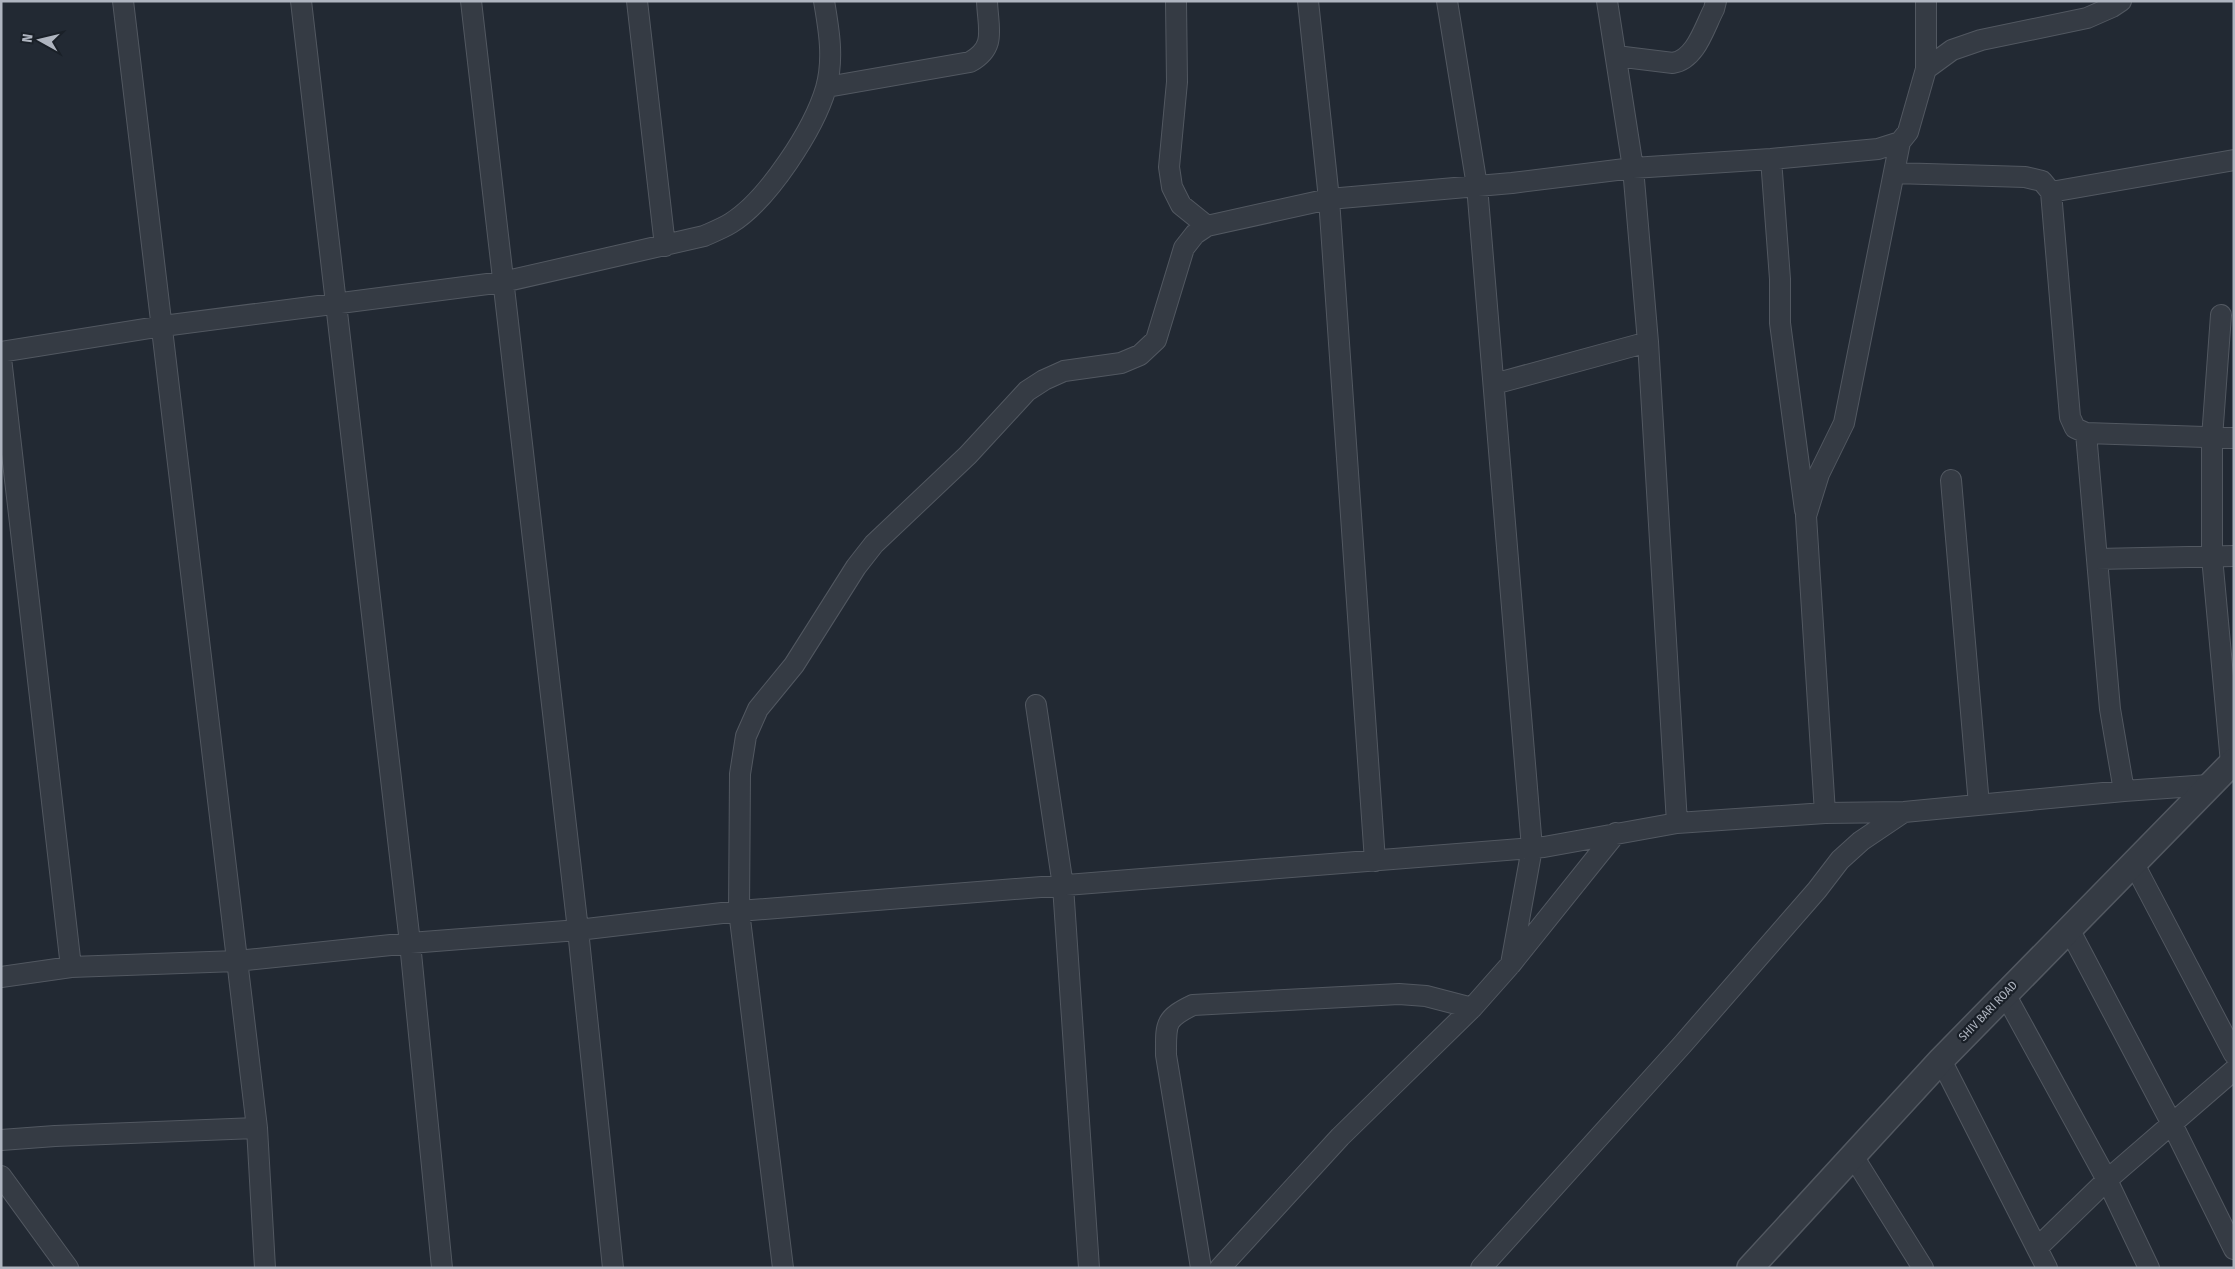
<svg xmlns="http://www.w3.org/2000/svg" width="2235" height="1269" font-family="'Fira Sans Condensed',sans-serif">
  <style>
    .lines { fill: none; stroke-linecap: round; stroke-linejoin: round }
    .minor-casing { stroke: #525861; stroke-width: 22 }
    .tertiary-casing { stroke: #525861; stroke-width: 28 }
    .minor { stroke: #353b44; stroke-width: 20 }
    .tertiary { stroke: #353b44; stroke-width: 25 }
    .labels { text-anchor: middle; stroke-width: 4.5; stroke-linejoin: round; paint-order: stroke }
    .street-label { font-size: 12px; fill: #afb5c0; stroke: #1a2028 }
  </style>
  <rect width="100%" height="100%" fill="#222933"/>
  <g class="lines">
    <defs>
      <path id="minor" d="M123 1 257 1128 265 1268
        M301 1 410 943 442 1268
        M471 1 578 930 613 1268
        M637 1 665 246
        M1176 1 1177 82 1169 167 1172 187 1181 205 1207 226
        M1308 1 1329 199 1375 861
        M1447 1 1477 186 1532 848 1511 964
        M1607 1 1633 168 1648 342 1677 823
        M1616 56 1673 63C1696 59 1704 28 1714 9L1716 1
        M1926 69V1
        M827 87 970 62C997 47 988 29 987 1
        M1771 159 1780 279V323L1805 510
        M1894 173 2025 177 2042 181 2051 192 2070 417 2075 428 2086 433 2234 438
        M2051 192 2234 160
        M2221 315 2212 438V557L2231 763
        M1 352 163 326 503 282 704 236C713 232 723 228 731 223 768 200 814 129 826 88 834 59 829 30 824 1
        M1 358 71 967
        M1494 384 1648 342
        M2086 433 2110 709 2124 791
        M1951 480 1979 805
        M2097 559 2234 556
        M1036 705 1063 886 1089 1268
        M1825 813 1806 516 1819 474 1844 423 1900 142
        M2134 864 2234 1054
        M2069 929 2172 1124 2234 1249
        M1 977 71 967 237 961 410 943 578 930 739 911 1544 847 1677 823 1825 813 1904 812 2124 791 2209 785
        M2005 994 2107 1180 2149 1268
        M1941 1060 2047 1268
        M1 1140 55 1136 257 1128
        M1853 1156 1923 1268
        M1 1176 68 1268
        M2037 1248 2107 1180 2234 1070
        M783 1268 739 911 740 774 746 736 758 709 794 665 856 567 874 544 968 455 1027 391 1044 380 1064 371 1121 363 1140 355 1156 340 1184 248 1195 234 1207 226 1329 199 1512 183 1633 168 1771 159 1878 149 1900 142 1908 132 1926 69 1952 50 1981 40 2087 18 2112 7 2121 1
        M1201 1268 1166 1055C1166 1024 1164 1019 1193 1005L1399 994 1426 996 1472 1008
        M1220 1268 1340 1137 1472 1008 1511 964 1616 833
        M1481 1268 1682 1045 1817 890 1840 860 1861 841 1904 812"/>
      <path id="tertiary" d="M1750 1268 1941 1060 2234 761"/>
    </defs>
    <use href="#minor" class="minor-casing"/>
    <use href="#tertiary" class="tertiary-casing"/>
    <use href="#minor" class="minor"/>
    <use href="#tertiary" class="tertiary"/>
  </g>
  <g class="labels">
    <g class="street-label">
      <text transform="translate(1988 1011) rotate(-46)" y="4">SHIV BARI ROAD</text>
    </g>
  </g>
  <rect width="2235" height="1269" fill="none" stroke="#afb5c0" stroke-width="5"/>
  <g transform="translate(40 40) rotate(278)" stroke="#1a2028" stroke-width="4" paint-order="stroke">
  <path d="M0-4L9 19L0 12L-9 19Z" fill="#afb5c0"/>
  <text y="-8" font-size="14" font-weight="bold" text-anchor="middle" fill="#afb5c0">N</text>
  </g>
</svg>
